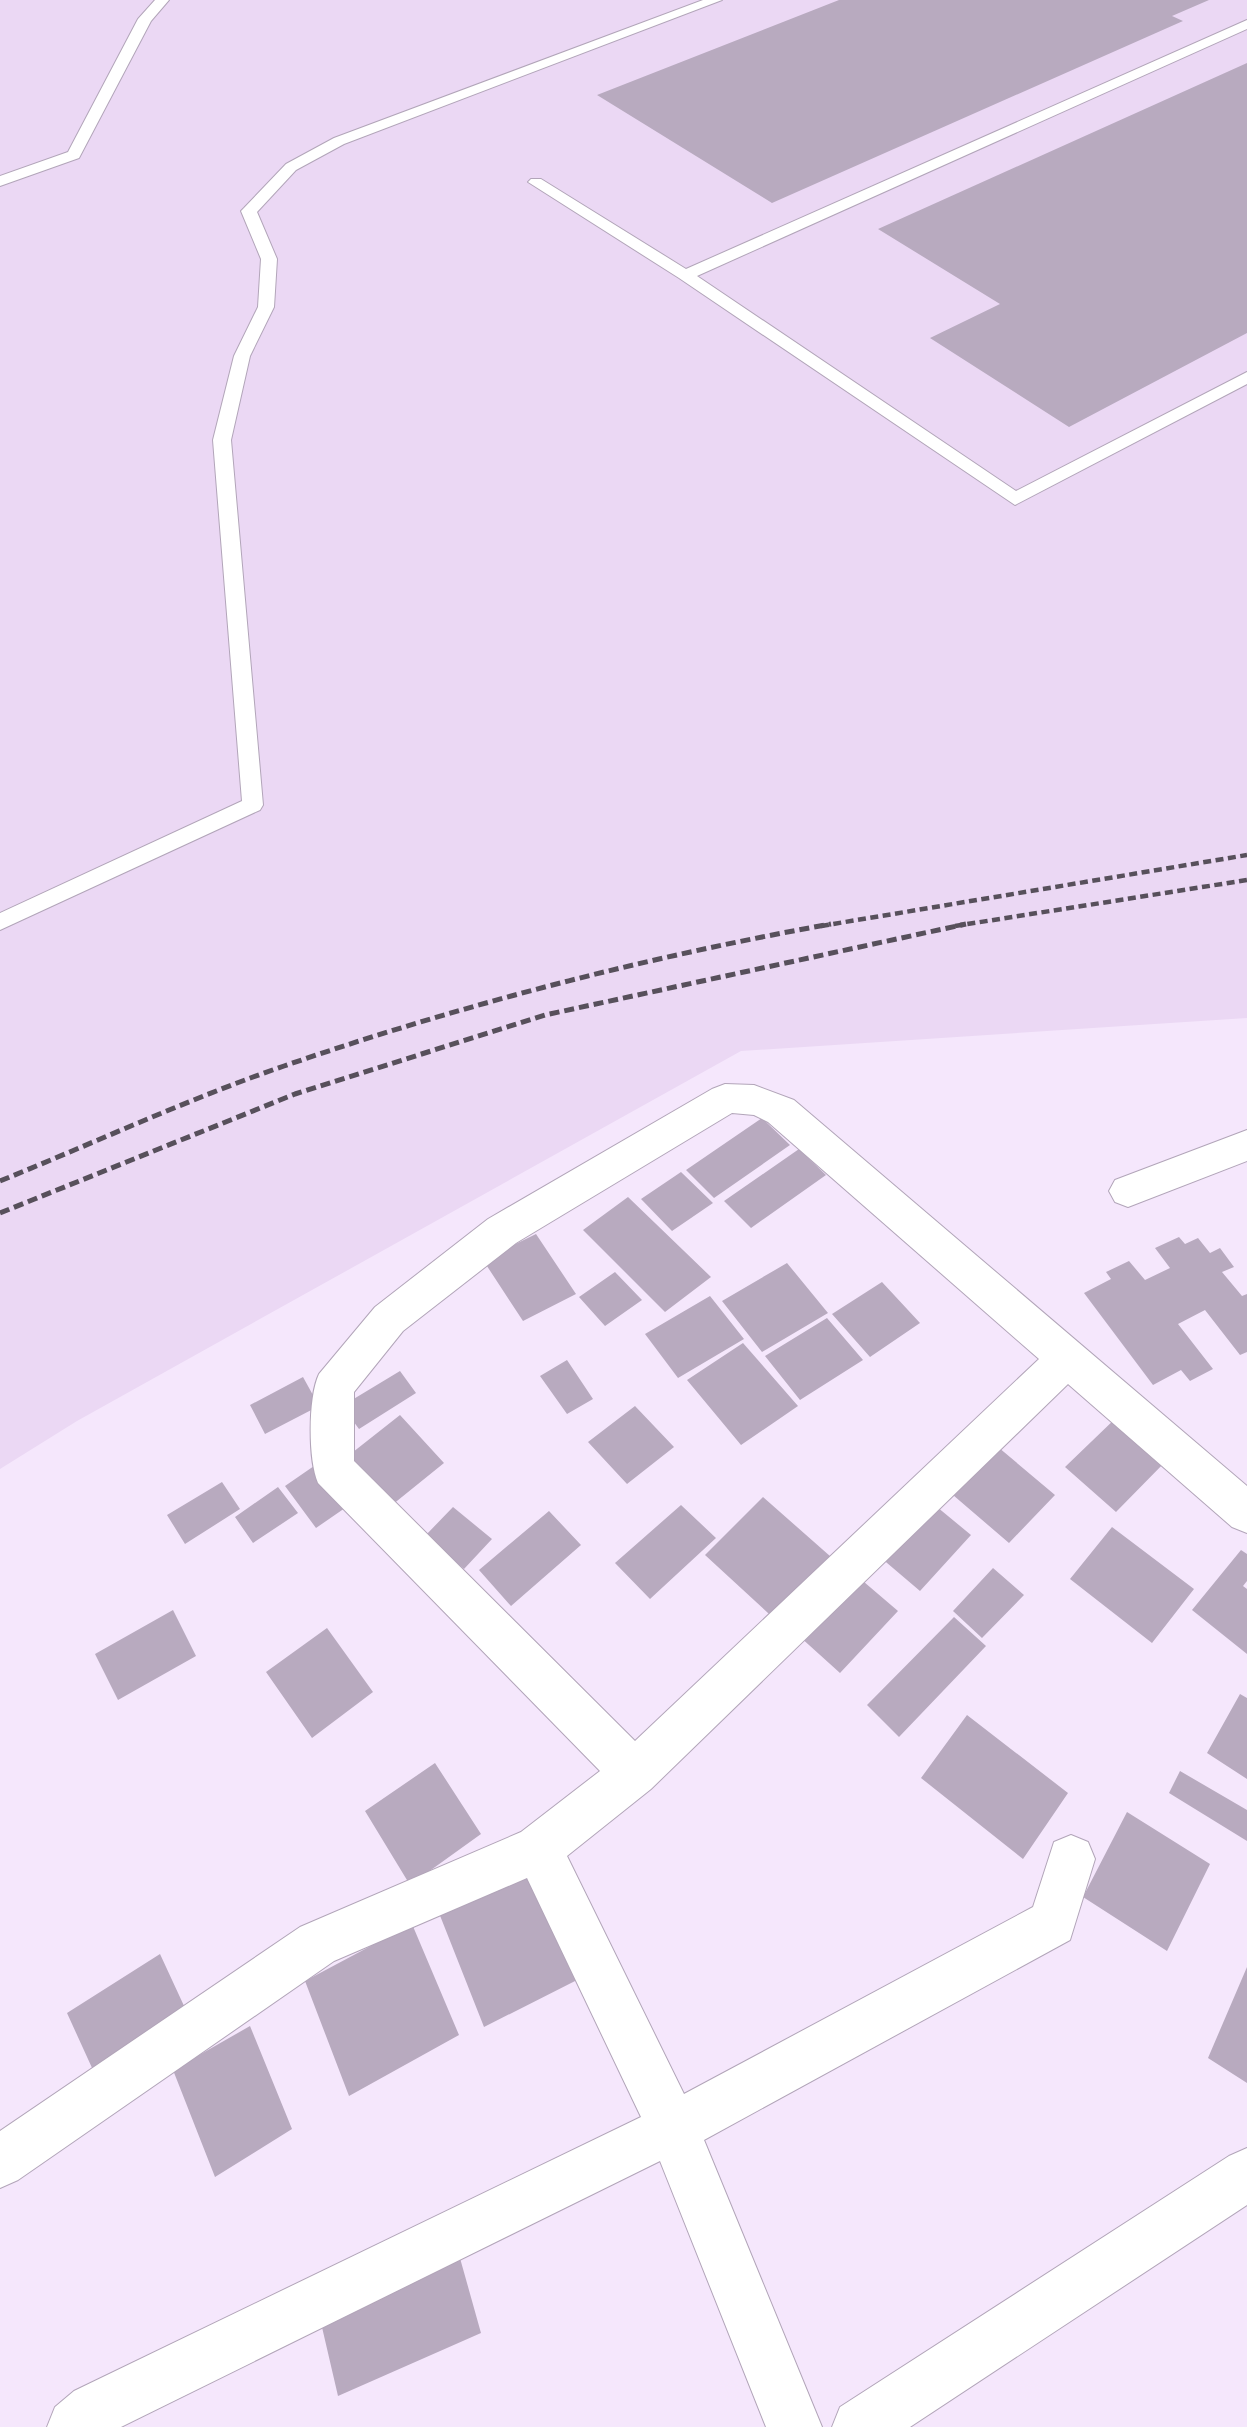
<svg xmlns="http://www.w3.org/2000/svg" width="1247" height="2427" font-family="'Public Sans',sans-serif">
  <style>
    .built { fill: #ebd8f4 }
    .building { fill: #b8aabf }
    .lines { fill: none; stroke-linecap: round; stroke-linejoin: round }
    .service-casing { stroke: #b2a5b9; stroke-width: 2 }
    .minor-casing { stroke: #b2a5b9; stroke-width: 2 }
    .service { fill: #fff; fill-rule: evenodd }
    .minor { fill: #fff; fill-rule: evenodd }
    .rail-far1 { stroke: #57505b; stroke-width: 4.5; stroke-dasharray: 8 4.5; stroke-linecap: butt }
    .rail { stroke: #57505b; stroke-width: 5; stroke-dasharray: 10 5; stroke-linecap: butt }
  </style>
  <rect width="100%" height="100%" fill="#f5e7fc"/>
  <path class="built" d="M0 0H1247V1018L741 1051 77 1421 0 1469Z"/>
  <path class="building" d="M839 0H1209L1172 16 1183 21 772 203 597 95Z
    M1247 63V333L1069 427 930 338 1000 304 878 229Z
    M762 1118 790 1145 714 1198 686 1170Z
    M799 1149 826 1175 751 1228 724 1201Z
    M681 1172 713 1203 672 1231 641 1199Z
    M628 1197 711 1277 665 1312 583 1230Z
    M536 1234 576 1294 523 1321 483 1260Z
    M1179 1237 1185 1244 1198 1238 1210 1253 1220 1248 1234 1267 1222 1272 1242 1296 1247 1294V1352L1240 1355 1205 1310 1178 1324 1213 1369 1190 1381 1181 1370 1153 1385 1084 1293 1111 1279 1106 1272 1129 1261 1145 1280 1170 1268 1155 1248Z
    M787 1263 828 1313 762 1352 722 1301Z
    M615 1272 642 1300 605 1326 579 1297Z
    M882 1282 920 1323 870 1357 832 1314Z
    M710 1296 744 1339 678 1378 645 1334Z
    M827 1318 863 1360 800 1400 765 1356Z
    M743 1343 798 1406 741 1445 687 1380Z
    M567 1360 593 1399 567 1414 540 1376Z
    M400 1371 416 1393 359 1429 342 1406Z
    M303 1377 319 1406 265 1434 250 1405Z
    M635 1406 674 1447 627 1484 588 1442Z
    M400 1415 444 1463 392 1505 348 1456Z
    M1119 1415 1169 1458 1116 1512 1065 1467Z
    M992 1442 1055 1495 1009 1543 946 1489Z
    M314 1466 345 1508 316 1528 285 1486Z
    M222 1482 240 1509 185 1544 167 1515Z
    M278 1487 298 1513 253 1543 235 1517Z
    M763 1497 839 1564 780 1624 705 1555Z
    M931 1502 971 1535 920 1591 880 1557Z
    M681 1505 716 1538 650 1599 615 1563Z
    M453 1507 492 1539 464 1569 425 1536Z
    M549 1511 581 1545 511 1606 479 1570Z
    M1112 1527 1194 1589 1152 1643 1070 1579Z
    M1241 1550 1247 1554V1581L1243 1586 1247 1589V1654L1192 1610Z
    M993 1568 1024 1595 982 1638 953 1611Z
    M857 1576 898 1611 840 1673 799 1636Z
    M173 1610 196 1656 118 1700 95 1654Z
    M954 1617 986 1646 899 1737 867 1705Z
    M327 1628 373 1692 312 1738 266 1672Z
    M1240 1694 1247 1698V1779L1207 1753Z
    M967 1715 1068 1793 1023 1859 921 1778Z
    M435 1763 481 1834 410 1885 365 1811Z
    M1180 1771 1247 1810V1841L1169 1793Z
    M1127 1812 1210 1864 1167 1951 1083 1897Z
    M534 1866 581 1978 484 2027 439 1913Z
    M412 1924 459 2035 349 2096 305 1981Z
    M160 1954 191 2021 98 2081 67 2013Z
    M1247 1967V2083L1208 2058Z
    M250 2026 292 2129 215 2177 173 2070Z
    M458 2251 481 2333 338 2396 318 2310Z"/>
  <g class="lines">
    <defs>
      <path id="service" d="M155 0H169L151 21 79 158 0 186V176L68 152 138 19Z
        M703 0H722L344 144 296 170 257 212 277 259 274 307 250 356 231 440 263 805 260 810 0 930V913L242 801 213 440 234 356 258 307 261 259 241 211 244 208 286 164 334 138Z
        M1247 20V29L697 276 1016 491 1247 372V384L1015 505 679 278 528 182 531 179H541L686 269Z"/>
      <path id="minor" d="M725 1084 754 1085 794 1100 1247 1486V1533L1232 1527 1068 1384 651 1789 567 1856 684 2094 1033 1907 1054 1842 1071 1835 1088 1842 1095 1859 1070 1940 704 2140 822 2427H766L660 2161 121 2427H47L55 2407 74 2391 641 2117 527 1878 334 1961 18 2180 0 2188V2131L300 1927 521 1832 600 1771 318 1483C308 1460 308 1397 319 1374L375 1307 488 1219 712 1089ZM732 1113 754 1115 768 1122 1039 1359 635 1741 354 1461V1392L403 1331 516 1243Z
        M1247 1130V1161L1128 1207 1115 1202 1109 1191 1115 1180Z
        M1247 2148V2205L910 2427H832L840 2407 1229 2156Z"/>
    </defs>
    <use href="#service" class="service-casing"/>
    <use href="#minor" class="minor-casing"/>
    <use href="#service" class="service"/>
    <use href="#minor" class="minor"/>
    <path class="rail-far1" d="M821 926 1247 855
      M955 926 1247 880"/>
    <path class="rail" d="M0 1181C94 1143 188 1099 284 1066 461 1005 646 957 831 924
      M0 1213 295 1094 545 1015 966 924"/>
  </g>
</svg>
